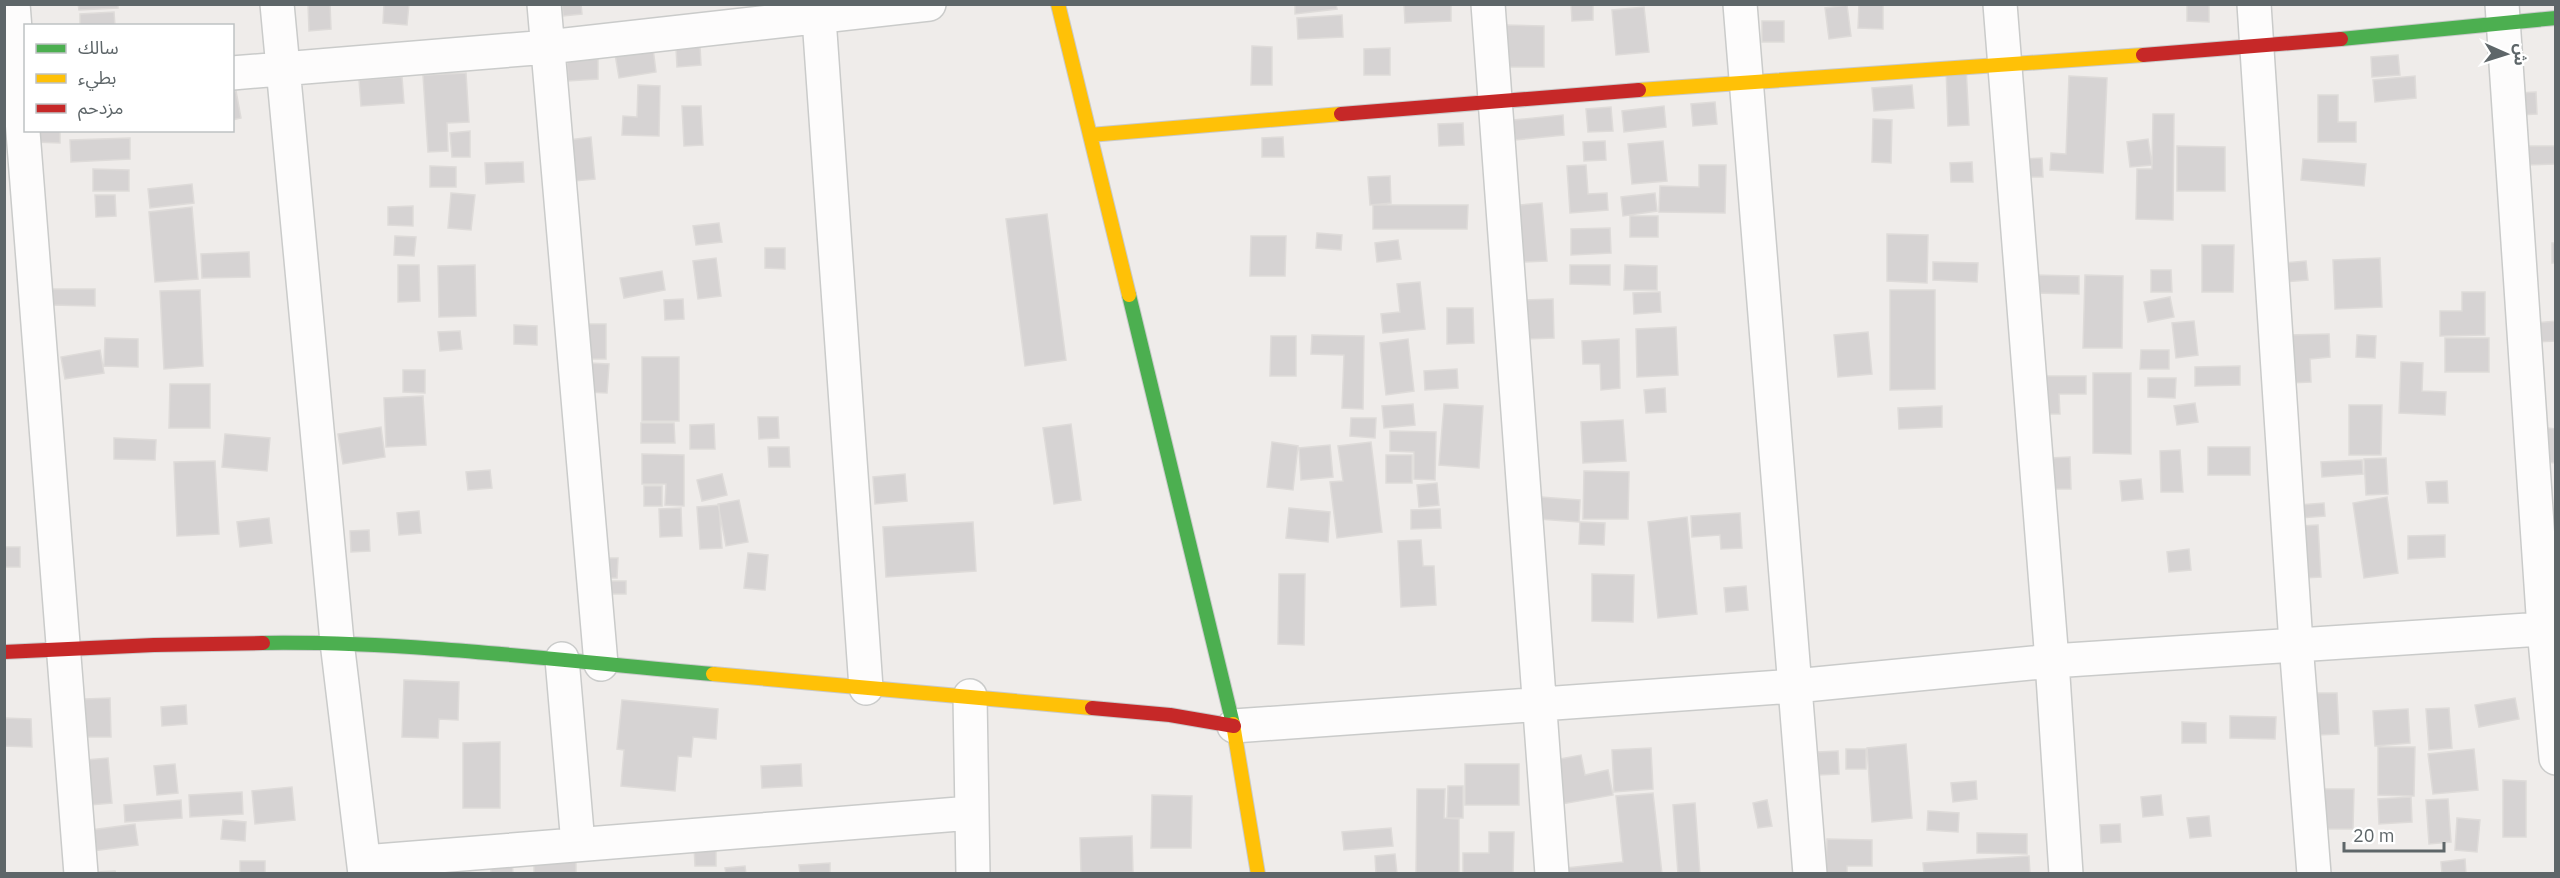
<svg xmlns="http://www.w3.org/2000/svg" width="2560" height="878" font-family="'IBM Plex Sans','Noto Sans Arabic',sans-serif">
  <style>
    .building { fill: #d6d3d3; stroke: #dedbd9; stroke-width: 1.5 }
    .lines { fill: none; stroke-linecap: round; stroke-linejoin: round }
    .street-casing { stroke: #cacbca; stroke-width: 36 }
    .fast-casing { stroke: #c9caca; stroke-width: 16 }
    .slow-casing { stroke: #c9caca; stroke-width: 16 }
    .jam-casing { stroke: #c9caca; stroke-width: 16 }
    .street { stroke: #fdfcfc; stroke-width: 33 }
    .fast { stroke: #4caf50; stroke-width: 14 }
    .slow { stroke: #ffc107; stroke-width: 14 }
    .jam { stroke: #c62828; stroke-width: 14 }
  </style>
  <rect width="100%" height="100%" fill="#efecea"/>
  <path class="building" d="M78 4H118V8L79 10Z
    M308 4H330L331 29 309 31Z
    M384 4H409L407 25 383 23Z
    M562 4H581L582 14 563 16Z
    M1295 4H1336L1337 9 1295 14Z
    M1404 4H1451V21L1405 23Z
    M1571 4H1593V20L1572 21Z
    M1859 4H1883V29L1858 28Z
    M2187 4H2209V22L2187 21Z
    M1847 5 1851 36 1829 39 1825 8Z
    M1644 7 1649 52 1616 55 1612 10Z
    M114 12 115 26H80V14Z
    M1342 15 1343 37 1298 39 1297 18Z
    M1762 21H1784V42H1762Z
    M1504 25 1544 26V67H1505Z
    M700 46 701 65 677 67 676 48Z
    M1252 46 1272 47V85H1251Z
    M653 48 656 72 619 78 615 54Z
    M1390 48V75H1364V49Z
    M2398 55 2400 75 2372 77 2371 57Z
    M598 59V79L568 81 567 60Z
    M1966 66 1969 125 1948 126 1946 67Z
    M466 73 469 122 447 123 448 151 428 152 423 75Z
    M2069 76 2107 78 2103 173 2050 170 2051 153 2066 154Z
    M2415 76 2416 98 2375 102 2373 80Z
    M402 77 404 103 361 106 359 80Z
    M638 85 660 86 659 136 622 135 623 116 637 117Z
    M1912 85 1914 108 1874 111 1872 88Z
    M236 91 241 118 232 120V92Z
    M2536 92 2537 114 2518 115 2517 93Z
    M2318 95H2338V122H2356V142H2318Z
    M1715 102 1717 124 1693 126 1691 104Z
    M682 106H701L703 145 684 146Z
    M1664 106 1666 127 1624 132 1622 111Z
    M1611 107 1613 131 1588 132 1586 109Z
    M2153 114H2174L2173 220 2136 219 2137 169H2152Z
    M1563 115 1564 135 1515 140 1513 120Z
    M1873 119 1892 120 1891 163 1872 162Z
    M1463 123 1464 145 1439 146 1438 124Z
    M34 130H60V143L34 142Z
    M470 131V157H452L450 133Z
    M591 137 595 179 574 181 569 140Z
    M1283 137 1284 157H1262V138Z
    M130 138V159L71 162 70 140Z
    M2148 139 2152 165 2130 167 2127 142Z
    M1605 141 1606 160 1584 161 1583 142Z
    M1663 141 1667 181 1632 184 1628 144Z
    M2177 146 2225 147V191H2177Z
    M2525 146H2556V164L2525 165Z
    M2042 158 2043 177H2024L2023 159Z
    M2303 159 2366 164 2364 186 2301 180Z
    M523 162 524 182 486 184 485 163Z
    M1972 162 1973 182H1951L1950 163Z
    M1586 165 1588 194 1607 193 1608 210 1570 213 1567 166Z
    M1699 165H1726L1725 213 1659 212 1660 186 1699 187Z
    M430 166 456 167V187H430Z
    M93 169 129 170V191H93Z
    M1390 176 1391 203 1370 205 1368 177Z
    M192 184 194 203 150 208 148 189Z
    M451 193 475 195 471 230 448 228Z
    M1655 193 1657 211 1623 216 1621 197Z
    M95 195H115L116 216 96 217Z
    M1542 203 1547 261 1523 262 1519 205Z
    M1373 205H1468L1467 229H1373Z
    M413 206V226L388 225V207Z
    M192 207 198 279 155 282 149 212Z
    M1047 214 1066 360 1025 366 1006 219Z
    M1630 216H1658V237H1630Z
    M719 223 722 242 696 245 693 226Z
    M1610 228 1611 253 1571 255V229Z
    M1317 233 1342 235 1341 250 1316 248Z
    M1887 234 1928 235 1927 283 1887 281Z
    M395 236 416 237 414 256 394 255Z
    M1251 236H1286L1285 276H1250Z
    M1398 240 1401 259 1377 262 1375 243Z
    M2552 243H2556V263H2552Z
    M2202 245H2234L2233 292H2202Z
    M765 248H785V269L765 268Z
    M249 252 250 277 202 278 201 254Z
    M716 258 721 296 698 299 693 261Z
    M2380 258 2382 307 2335 309 2333 260Z
    M2306 261 2308 280 2284 282 2283 263Z
    M1933 262 1978 263 1977 282 1933 280Z
    M398 265H419L420 301 398 302Z
    M475 265 476 316 439 317 438 266Z
    M1570 265H1610V285L1570 284Z
    M1625 265 1657 266V290H1624Z
    M2151 270H2171L2172 292H2151Z
    M662 271 665 290 624 298 620 278Z
    M2034 275 2079 276V294L2033 293Z
    M2085 275 2123 276 2122 348H2083Z
    M1420 282 1425 329 1383 333 1381 314 1400 312 1397 284Z
    M51 289H95V306L51 305Z
    M200 290 203 366 164 369 160 291Z
    M1890 290H1935V389L1890 390Z
    M1660 292 1661 312 1634 314 1633 293Z
    M2462 292H2485V335L2440 336V311H2462Z
    M2170 297 2174 317 2148 322 2144 302Z
    M683 299 684 319 665 320 664 300Z
    M1553 299 1554 338 1526 339 1524 300Z
    M1447 308H1473L1474 343 1447 344Z
    M2194 321 2198 355 2176 358 2172 323Z
    M2556 321V341L2537 342 2536 323Z
    M584 324H606V359H584Z
    M514 325 537 326V345L514 344Z
    M1676 327 1678 375 1637 377 1636 329Z
    M460 331 462 349 440 351 438 332Z
    M1868 332 1872 374 1838 377 1834 335Z
    M2329 334 2330 357 2310 359 2311 382 2289 383 2287 335Z
    M1312 335 1364 336 1363 409 1342 408 1344 355 1311 354Z
    M2357 335 2376 336 2375 358 2356 357Z
    M1271 336H1296V376H1270Z
    M105 338 138 339V367L104 366Z
    M2445 338H2489V372H2445Z
    M1408 339 1414 391 1386 395 1380 343Z
    M1619 339 1620 388 1601 390 1600 364H1583L1582 341Z
    M100 350 104 373 65 379 61 357Z
    M2141 350H2169V369H2140Z
    M642 357H679V421H642Z
    M2401 362 2423 363 2422 391 2446 392 2445 415 2399 413Z
    M589 363 609 364 607 393 586 392Z
    M2240 366V385L2195 386V367Z
    M1457 369 1458 388 1425 390 1424 371Z
    M403 370H425V393L403 392Z
    M2093 373H2131V454L2093 453Z
    M2041 376H2086V394H2059L2060 414H2040Z
    M2148 378H2176L2175 398 2148 397Z
    M170 384H210V428H169Z
    M1665 388 1666 412 1646 413 1644 390Z
    M423 396 426 445 386 447 384 398Z
    M2195 403 2198 422 2177 425 2174 406Z
    M1413 404 1415 425 1384 428 1382 406Z
    M1444 404 1483 406 1479 468 1439 465Z
    M2349 405H2382L2381 455H2349Z
    M1942 406V427L1899 429 1898 408Z
    M758 417H778L779 438 759 439Z
    M1351 418H1376L1375 438 1350 436Z
    M1623 420 1626 461 1583 463 1581 422Z
    M641 423H674L675 443H641Z
    M714 424 715 449H690V425Z
    M1071 424 1081 500 1054 504 1043 428Z
    M381 427 385 457 343 464 338 434Z
    M2547 428 2556 429V463L2544 462Z
    M1390 431 1436 432 1435 480 1414 479V452L1390 451Z
    M225 434 270 438 267 471 222 467Z
    M114 438 156 440 155 460 114 459Z
    M1272 442 1298 446 1293 490 1267 487Z
    M1371 442 1382 532 1337 538 1330 482 1343 481 1338 446Z
    M1330 445 1333 477 1301 480 1299 448Z
    M768 447H789L790 467H769Z
    M2208 447H2250V475H2208Z
    M2180 450 2183 492H2161L2160 451Z
    M642 454 684 455V506L665 505 666 484H642Z
    M1386 455H1412V483H1386Z
    M2070 457 2071 489H2050L2049 458Z
    M2386 458 2388 494 2366 495 2364 459Z
    M2362 460 2363 474 2322 477 2321 462Z
    M215 461 219 534 177 536 174 462Z
    M490 470 492 488 468 490 466 472Z
    M1584 471 1629 472 1628 519H1583Z
    M722 474 727 495 702 501 697 480Z
    M905 474 907 501 875 504 873 477Z
    M2141 479 2143 499 2122 501 2120 481Z
    M2447 481 2448 503H2428L2426 482Z
    M1437 483 1439 505 1419 507 1417 485Z
    M644 486H662V506H644Z
    M1541 497 1580 500 1579 522 1539 519Z
    M2387 497 2398 573 2364 578 2353 503Z
    M739 500 748 542 726 546 718 504Z
    M2324 503 2325 516 2300 518 2299 505Z
    M719 505 722 548 700 549 697 507Z
    M681 508 682 536 660 537 659 509Z
    M1289 508 1330 512 1328 542 1286 538Z
    M1440 509 1441 528 1411 529V510Z
    M419 511 421 533 399 535 397 513Z
    M1740 513 1742 548 1721 549 1720 535 1692 537 1691 516Z
    M1687 517 1697 614 1658 618 1648 522Z
    M269 518 272 543 240 547 237 522Z
    M973 522 976 571 886 577 883 527Z
    M1580 522 1605 523 1604 545 1579 544Z
    M2318 525 2321 577 2304 578 2300 526Z
    M369 530 370 551 351 552 350 531Z
    M2445 535V557L2408 559V536Z
    M1421 540 1423 566H1434L1436 605 1401 607 1398 541Z
    M4 547H20V567H4Z
    M2189 549 2191 570 2169 572 2167 552Z
    M748 553 768 555 765 590 744 588Z
    M596 558H618L617 578H596Z
    M1279 574H1305L1304 645 1278 644Z
    M1592 574 1634 575 1633 622 1592 621Z
    M596 581H626V594H596Z
    M1746 586 1748 610 1726 612 1724 588Z
    M404 680 459 682 458 720 439 719 438 738 402 737Z
    M2317 693H2337L2339 734 2319 735Z
    M110 698 111 737H86L85 699Z
    M2515 698 2519 719 2479 727 2475 705Z
    M622 700 718 709 716 739 693 737 691 757 678 756 675 791 621 786 624 750 617 749Z
    M186 705 187 724 162 726 161 707Z
    M2449 708 2452 748 2429 750 2426 709Z
    M2408 709 2410 743 2375 746 2373 711Z
    M2230 716 2276 717 2275 739 2230 738Z
    M4 718 31 719 32 747 4 746Z
    M2182 722 2206 723V743H2182Z
    M500 742V808H463V743Z
    M1906 744 1912 818 1872 822 1867 748Z
    M2378 747H2415L2414 796 2378 795Z
    M1651 748 1653 789 1614 792 1612 750Z
    M1846 749H1866V769H1846Z
    M2474 749 2478 790 2433 794 2428 754Z
    M1838 751 1839 774 1819 775 1818 752Z
    M1581 755 1585 775 1608 770 1613 795 1562 804 1554 760Z
    M108 758 112 803 90 805 86 760Z
    M175 764 178 793 157 795 154 766Z
    M801 764 802 786 762 788 761 766Z
    M1465 764H1519V805H1465Z
    M2503 780 2526 781V837H2503Z
    M1976 781 1977 799 1953 802 1951 783Z
    M1448 786H1463V818H1447Z
    M292 787 295 820 255 824 252 791Z
    M1417 789H1445L1444 818 1459 819V874H1416Z
    M2325 789H2354L2353 829H2324Z
    M242 792 243 814 190 817 189 795Z
    M1653 793 1662 874H1566V868L1623 862 1616 796Z
    M1152 795 1192 796 1191 848H1151Z
    M2161 795 2163 815 2143 817 2141 797Z
    M2411 797 2412 822 2379 824 2378 799Z
    M2448 799 2451 842 2429 844 2426 800Z
    M181 800 182 818 125 822 124 805Z
    M1767 800 1772 826 1758 828 1753 803Z
    M1695 803 1700 874H1678L1673 805Z
    M1928 811 1959 813 1958 832 1927 830Z
    M2209 816 2211 836 2190 838 2187 818Z
    M2457 818 2480 820 2477 852 2455 850Z
    M223 820 246 822 245 841 221 839Z
    M135 824 138 845 93 851 91 830Z
    M2120 824 2121 842 2101 843 2100 825Z
    M1391 828 1393 846 1344 850 1342 832Z
    M1489 832H1514L1513 874H1463V853H1489Z
    M1977 833 2027 834V854L1977 853Z
    M1132 836 1133 872 1081 874 1080 838Z
    M1827 839 1872 840V866H1847V874H1826Z
    M694 846H716V866H695Z
    M1395 854 1397 874H1376L1375 856Z
    M534 855 576 856V874H534Z
    M2029 856 2030 874H1924L1923 863Z
    M512 859 513 874H491L490 861Z
    M2465 859 2466 874H2442L2441 862Z
    M240 861H265V874H240Z
    M830 863V874H800L799 865Z
    M745 866 746 874H726L725 868Z
    M115 871 116 874H96V872Z"/>
  <g class="lines">
    <defs>
      <path id="street" d="M13 4 81 874
        M277 4 337 642 365 874
        M544 4 601 664
        M818 4 866 688
        M1488 4 1552 874
        M1740 4 1810 874
        M2000 4 2052 661 2066 874
        M2254 4 2296 644 2314 874
        M2502 4 2544 629 2556 758
        M232 73 548 47 929 4
        M562 659 578 844
        M970 696 973 874
        M1234 726 1795 686 2052 661 2556 628
        M364 862 971 813"/>
      <path id="fast" d="M2341 39 2556 18
        M1129 295 1233 724
        M263 643C413 641 564 661 713 674"/>
      <path id="slow" d="M1058 4 1129 295
        M1639 90 2143 55
        M1090 135 1341 114
        M713 674 1092 708
        M1233 724 1258 874"/>
      <path id="jam" d="M2143 55 2341 39
        M1341 114 1639 90
        M4 652 154 645 263 643
        M1092 708 1170 715 1234 726"/>
    </defs>
    <use href="#street" class="street-casing"/>
    <use href="#fast" class="fast-casing"/>
    <use href="#slow" class="slow-casing"/>
    <use href="#jam" class="jam-casing"/>
    <use href="#street" class="street"/>
    <use href="#fast" class="fast"/>
    <use href="#slow" class="slow"/>
    <use href="#jam" class="jam"/>
  </g>
  <rect width="2560" height="878" fill="none" stroke="#5e6669" stroke-width="12"/>
  <rect x="24" y="24" width="210" height="108" fill="#ffffff" stroke="#bfc2c3" stroke-width="1.5"/>
  <rect x="36" y="44" width="30" height="9" fill="#4caf50" stroke="#bfc2c3" stroke-width="1.5"/>
  <text x="78" y="54" font-size="18" fill="#5e6669">سالك</text>
  <rect x="36" y="74" width="30" height="9" fill="#ffc107" stroke="#bfc2c3" stroke-width="1.5"/>
  <text x="78" y="84" font-size="18" fill="#5e6669">بطيء</text>
  <rect x="36" y="104" width="30" height="9" fill="#c62828" stroke="#bfc2c3" stroke-width="1.5"/>
  <text x="78" y="114" font-size="18" fill="#5e6669">مزدحم</text>
  <g transform="translate(2506 54) rotate(93)" stroke="#ffffff" stroke-width="4.5" paint-order="stroke">
  <path d="M0-4.5L10 22L0 15L-10 22Z" fill="#5e6669"/>
  <text y="-9" font-size="16" font-weight="bold" text-anchor="middle" fill="#5e6669">ش</text>
  </g>
  <path d="M2344 842v9h100v-9" fill="none" stroke="#5e6669" stroke-width="3"/>
  <text x="2353" y="842" font-size="18" fill="#5e6669" stroke="#ffffff" stroke-width="4.5" paint-order="stroke">20 m</text>
</svg>
